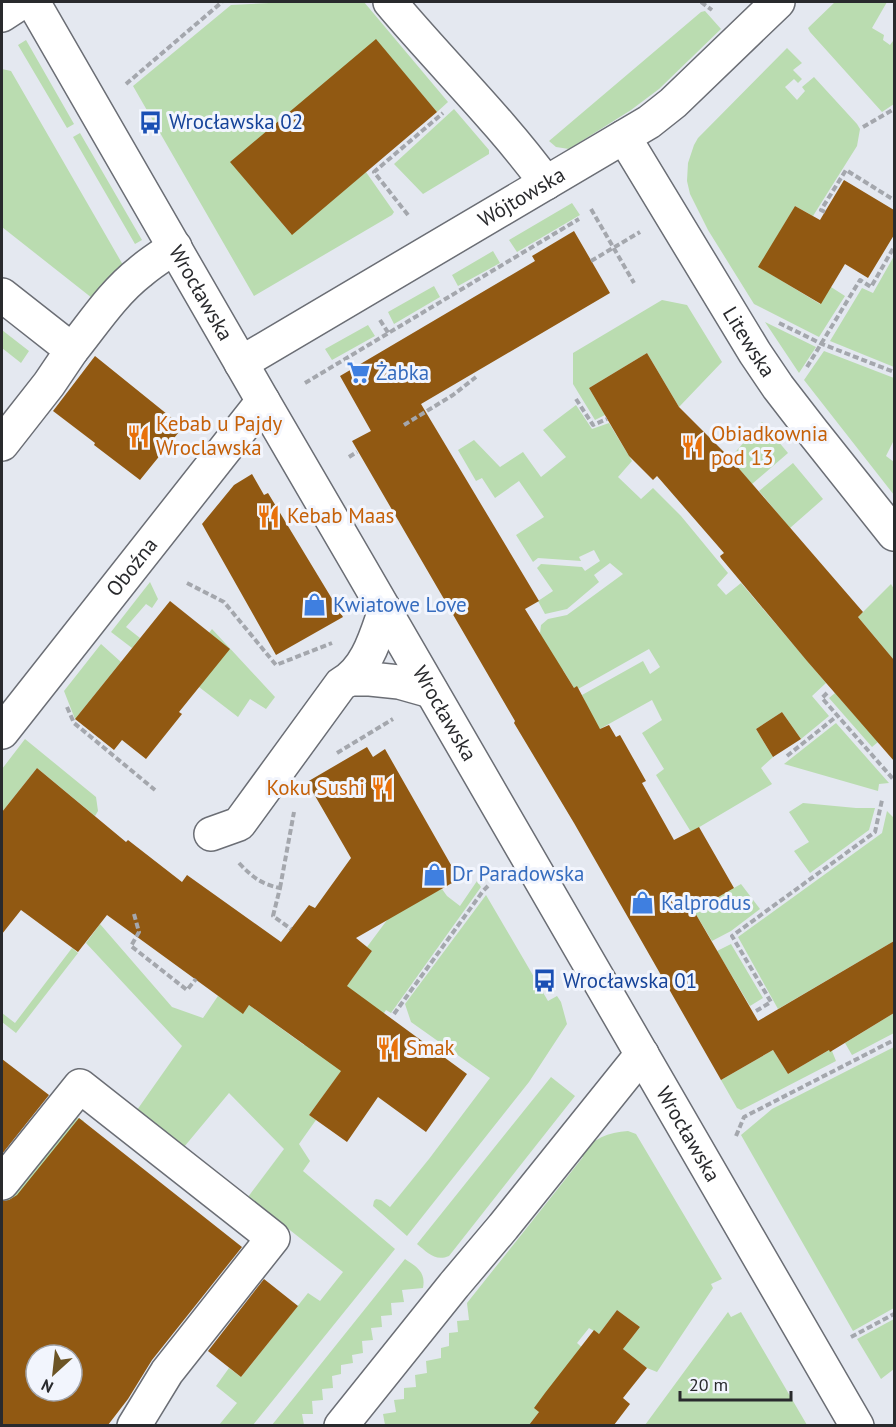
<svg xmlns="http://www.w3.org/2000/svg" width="896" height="1427" font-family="'PT Sans',sans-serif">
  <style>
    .green { fill: #badcb0 }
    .building { fill: #915912; fill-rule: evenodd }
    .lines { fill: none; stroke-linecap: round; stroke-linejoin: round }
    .minor-casing { stroke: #6b6e75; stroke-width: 36 }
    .path { stroke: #a4a7ad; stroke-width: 4; stroke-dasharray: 6 3; stroke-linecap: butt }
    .minor { stroke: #fff; stroke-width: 33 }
    .labels { text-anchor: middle; stroke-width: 6; stroke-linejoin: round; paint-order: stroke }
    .transit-label { font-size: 21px; fill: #164399; stroke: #f2f5fd; text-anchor: start }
    .street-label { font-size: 21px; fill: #292a2d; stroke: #f2f5fd }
    .shop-label { font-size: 21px; fill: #366cbe; stroke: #f2f5fd; text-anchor: start }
    .food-label { font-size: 21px; fill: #c56008; stroke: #f2f5fd; text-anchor: start }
  </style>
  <rect width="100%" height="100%" fill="#e4e8f0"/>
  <path class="green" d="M289 2H364L448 102 437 112 376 40 231 162 291 234 366 172 394 212 392 215 254 296 133 86 231 5Z
    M835 2H887L872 28 884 35 883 40 890 45 893 41 894 42V104L882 112 810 32 808 28Z
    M705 11 721 29 659 89 631 110 569 149 556 147 549 141 701 12Z
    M26 40 74 124 67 128 18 45Z
    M787 48 802 63 793 70 802 79 798 83 794 79 785 87 797 100 805 91 802 87 814 77 857 124 860 129 857 146 813 216 795 206 759 267 820 304 831 287 845 296 819 337 754 304 708 230 690 194 687 181 688 163 694 145 698 138Z
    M2 69 11 71 123 265 92 298 2 227Z
    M454 109 489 150V154L423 194 394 164Z
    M80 133 142 240 135 244 73 137Z
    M572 203 580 215 517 252 509 240Z
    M493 251 500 263 458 286 452 275Z
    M894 256V367L830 341 862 288 873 293Z
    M434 286 440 297 394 324 388 312Z
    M662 300 687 305 722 362 679 407 647 353 589 388 605 415 595 420 573 384V353Z
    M765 322 816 347 799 373Z
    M368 325 375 336 332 360 325 349Z
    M2 330 29 351 21 363 2 348Z
    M824 351 894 378V440L886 456 894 462V495L804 380Z
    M576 405 592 429 609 423 632 461 618 477 641 499 653 488 681 516 728 573 717 585 726 595 741 583 826 683 812 696 829 716 801 739 782 712 756 729 773 757 761 768 772 784 691 832 656 775 664 769 642 733 662 720 652 700 598 730 582 695 643 661 650 674 660 667 649 649 578 689 574 688 563 670 556 674 540 633 541 625 548 619 567 615 623 574 610 563 594 575 599 582 567 609 545 614 538 601 553 591 537 568 541 564 582 567 585 571 600 561 594 550 579 557 581 561 538 558 533 562 516 535 544 517 519 481 495 498 482 478 476 481 458 450 474 440 500 467 523 452 541 477 566 457 543 430Z
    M762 422 788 453 752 484 730 458Z
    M793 463 823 499 790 528 759 491Z
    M150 582 158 599 152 608 146 604 126 627 140 638 132 648 111 632Z
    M891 584 894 589V660L858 617Z
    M212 629 275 697 266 709 250 699 238 717 199 687 205 638Z
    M101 644 121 662 75 719 64 691Z
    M835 693 878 742 872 747 829 698Z
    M836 723 889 783 879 784 878 791 784 764Z
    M25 739 96 797 98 811 95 816 37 768 2 812V769Z
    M803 803 856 808H875L869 830 810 873 794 851 809 842 789 812Z
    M887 811 894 818V941L778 1009 738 937 882 833Z
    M477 881 481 887 391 1013 386 1010 384 1013 309 1115 316 1120 299 1144 310 1161 303 1171 395 1249 253 1425H219L237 1403 216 1386 229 1368 241 1377 308 1293 320 1301 343 1272 248 1197 284 1149 229 1093 184 1147 137 1110 182 1046 86 943 100 924 172 1007 203 1018 218 996 243 1013 249 1005 304 1045 372 951 367 947 393 912 442 889 447 896 460 906Z
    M741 884 760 909 731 931 712 941 694 911Z
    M486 895 548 1001 557 996 561 1002 567 1024 529 1082 407 1236 373 1206 374 1201 376 1199 381 1200 390 1207 429 1159 490 1078 411 1022 405 1004Z
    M731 944 763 998 750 1006 717 951Z
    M72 948 78 953 16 1033 2 1022V1013L15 1023Z
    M894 1013V1033L852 1055 845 1043Z
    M894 1047V1308L853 1331 741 1135 772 1109Z
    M773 1050 788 1074 829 1050 832 1051 836 1061 741 1110 737 1108 721 1080Z
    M551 1077 575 1096 449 1256C435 1262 427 1252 417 1244Z
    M78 1118 84 1121 2 1226V1207L69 1121Z
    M628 1131 636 1134 722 1279 711 1284 713 1288 657 1372 647 1368 623 1349 640 1327 617 1310 599 1334 589 1328 577 1343 586 1351 529 1425H385L383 1414 396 1412 394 1400 404 1399V1388L416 1387 415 1375 427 1373 426 1361 441 1358V1348L449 1346V1333L458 1332 457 1321 469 1320 467 1303 583 1157 580 1154C593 1139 608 1132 628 1131Z
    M405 1259C417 1267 426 1272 423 1288L402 1290 404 1302 391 1303 392 1315 381 1316 382 1327 371 1328 373 1340 362 1341 363 1353 352 1355 353 1363 341 1365V1374L332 1376 333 1388 322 1389 323 1400 312 1401 313 1414H302L304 1425H272Z
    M728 1312 731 1317 741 1312 807 1425H645Z
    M894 1319V1369L881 1379 857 1339Z"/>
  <path class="building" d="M376 39 437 112 292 235 230 162Z
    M844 180 894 210V235L868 278 845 264 821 304 758 267 795 206 820 220Z
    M574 231 610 293 421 404 539 601 525 609 574 688 577 686 600 729 609 725 616 737 620 735 646 781 642 783 674 840 699 827 734 888 694 911 758 1021 894 941V1013L830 1052 829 1050 788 1074 773 1050 721 1080 574 823 514 723 515 721 352 441 371 431 340 376 535 261 532 256Z
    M647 353 679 407 729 457 863 612 858 617 894 660V761L807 661 721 558 720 556 724 553 657 476 653 480 629 456 589 388Z
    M95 356 183 427 140 480 94 445 95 443 53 411Z
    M252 474 264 495 268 493 343 617 276 655 202 524 234 485Z
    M170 601 230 649 179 712 182 714 146 759 122 740 114 750 75 719Z
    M782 712 801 739 773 757 756 729Z
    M367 747 373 757 385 749 459 879 356 938 372 951 347 986 467 1074 426 1132 378 1097 347 1142 309 1115 341 1071 249 1005 243 1014 107 915 78 952 21 910 2 934V812L37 768 126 842 128 840 182 882 187 875 281 942 309 905 315 908 351 858 307 782Z
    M2 1059 49 1095 2 1154Z
    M79 1118 242 1247 152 1360 128 1399 108 1425H2V1201L9 1200 17 1195ZM36 1355H72V1391H36Z
    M264 1279 298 1306 241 1377 208 1351Z
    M617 1310 640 1327 623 1349 647 1368 623 1398 630 1404 614 1425H529L539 1412 534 1408 545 1393 594 1330 599 1334Z"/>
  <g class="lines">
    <defs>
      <g id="minor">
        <path id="s1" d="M33 2 263 401 358 564 857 1426"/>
        <path d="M390 2C441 63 499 119 546 183"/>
        <path d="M2 15 22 2"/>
        <path id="s2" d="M624 137 698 259 755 353 778 387 812 431 894 534"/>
        <path d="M2 295 72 350 49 384 2 444"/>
        <path d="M72 350C93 324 113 293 140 272 150 263 163 255 175 247"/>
        <path id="s3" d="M241 363 649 122 673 103 778 2"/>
        <path d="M350 679H370L399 682 431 691"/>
        <path id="s4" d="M2 732 263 401"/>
        <path d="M211 834 239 824 341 684C367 670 376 636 385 610"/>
        <path d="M2 1183 80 1086 273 1238 167 1372 134 1426"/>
        <path d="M341 1426 454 1285 503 1227 642 1054"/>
      </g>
    </defs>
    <use href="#minor" class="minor-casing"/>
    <path class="path" d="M701 2 712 10
      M126 84 222 2
      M863 127 894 109
      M591 209 634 283
      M825 212 821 210 846 170 894 200
      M408 215 374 172 443 113
      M591 261 640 232
      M380 320 389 334
      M779 323 822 344 894 372
      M807 367 860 280 871 287 894 247
      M305 383 579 219
      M576 399 593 425 607 419
      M404 425 453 395 476 377
      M349 457 357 452
      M187 583 224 602 276 665 332 643
      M827 693 822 698 894 780
      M67 707 74 723 155 790
      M337 753 393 719
      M787 756 837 716
      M239 863C252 877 261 884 280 888L273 916 291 929
      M280 888 294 812
      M134 914 139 932 131 946 187 990 196 979
      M756 1011 771 1002 732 936 875 832 882 800
      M394 1014 483 891 488 886
      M736 1136 744 1117 894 1040
      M851 1337 894 1314"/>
    <use href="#minor" class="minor"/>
  </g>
  <defs>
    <symbol id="bus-bare" viewBox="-9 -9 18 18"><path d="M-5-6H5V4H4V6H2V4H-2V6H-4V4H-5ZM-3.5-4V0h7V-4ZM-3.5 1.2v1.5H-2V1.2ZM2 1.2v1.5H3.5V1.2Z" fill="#1a4fb4" stroke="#f2f5fd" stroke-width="2.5" paint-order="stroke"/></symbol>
    <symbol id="supermarket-bare" viewBox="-9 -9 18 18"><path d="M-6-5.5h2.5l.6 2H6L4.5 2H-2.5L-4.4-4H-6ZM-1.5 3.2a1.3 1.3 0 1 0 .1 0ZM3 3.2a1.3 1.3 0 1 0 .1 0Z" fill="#3f7fe0" stroke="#f2f5fd" stroke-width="2.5" paint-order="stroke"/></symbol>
    <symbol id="restaurant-bare" viewBox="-9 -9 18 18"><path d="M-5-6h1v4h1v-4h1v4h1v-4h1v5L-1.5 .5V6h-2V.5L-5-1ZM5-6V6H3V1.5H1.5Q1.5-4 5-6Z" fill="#e8710a" stroke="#f2f5fd" stroke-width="2.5" paint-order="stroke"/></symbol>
    <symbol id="shop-bare" viewBox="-9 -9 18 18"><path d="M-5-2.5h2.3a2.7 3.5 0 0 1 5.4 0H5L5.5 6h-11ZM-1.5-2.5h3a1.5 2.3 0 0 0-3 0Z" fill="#3f7fe0" stroke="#f2f5fd" stroke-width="2.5" paint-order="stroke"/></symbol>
  </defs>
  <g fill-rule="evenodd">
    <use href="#bus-bare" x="134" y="106" width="33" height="33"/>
    <use href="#supermarket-bare" x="342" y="356" width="33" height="33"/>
    <use href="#restaurant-bare" x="122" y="420" width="33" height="33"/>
    <use href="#restaurant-bare" x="676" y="430" width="33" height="33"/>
    <use href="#restaurant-bare" x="252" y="500" width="33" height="33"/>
    <use href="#shop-bare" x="298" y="588" width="33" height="33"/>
    <use href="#restaurant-bare" x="366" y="772" width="33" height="33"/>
    <use href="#shop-bare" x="418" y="858" width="33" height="33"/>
    <use href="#shop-bare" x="626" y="886" width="33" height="33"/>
    <use href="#bus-bare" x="528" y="964" width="33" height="33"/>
    <use href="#restaurant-bare" x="372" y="1032" width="33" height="33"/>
  </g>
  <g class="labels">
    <g class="transit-label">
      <text x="169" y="129">Wrocławska 02</text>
      <text x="563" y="988">Wrocławska 01</text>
    </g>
    <g class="street-label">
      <text dy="7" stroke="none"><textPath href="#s3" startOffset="326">Wójtowska</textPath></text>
      <text dy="7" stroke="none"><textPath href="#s1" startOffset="336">Wrocławska</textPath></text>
      <text dy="7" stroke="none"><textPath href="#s2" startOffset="240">Litewska</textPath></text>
      <text dy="7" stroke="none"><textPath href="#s4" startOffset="210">Oboźna</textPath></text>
      <text dy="7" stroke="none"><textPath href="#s1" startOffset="822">Wrocławska</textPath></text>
      <text dy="7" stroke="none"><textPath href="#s1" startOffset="1308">Wrocławska</textPath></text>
    </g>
    <g class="shop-label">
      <text x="376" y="380">Żabka</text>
      <text x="333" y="612">Kwiatowe Love</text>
      <text x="452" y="881">Dr Paradowska</text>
      <text x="661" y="910">Kalprodus</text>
    </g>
    <g class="food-label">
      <text x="156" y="431">Kebab u Pajdy<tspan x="156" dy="24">Wroclawska</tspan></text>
      <text x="711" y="441">Obiadkownia<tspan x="711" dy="24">pod 13</tspan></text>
      <text x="287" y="523">Kebab Maas</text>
      <text x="365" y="795" text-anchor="end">Koku Sushi</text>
      <text x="406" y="1055">Smak</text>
    </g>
  </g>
  <rect width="896" height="1427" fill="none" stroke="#292a2d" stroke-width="6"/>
  <g transform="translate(54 1373) rotate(207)"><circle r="28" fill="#f2f5fd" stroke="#a2a4aa" stroke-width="1.5"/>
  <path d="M0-4.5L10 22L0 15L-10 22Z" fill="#6c5425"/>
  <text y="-9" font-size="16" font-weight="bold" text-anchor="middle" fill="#292a2d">N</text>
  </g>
  <path d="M680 1391v9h111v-9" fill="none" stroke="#292a2d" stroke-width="3"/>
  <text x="689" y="1391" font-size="18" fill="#292a2d" stroke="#f2f5fd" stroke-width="4.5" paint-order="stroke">20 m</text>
</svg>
